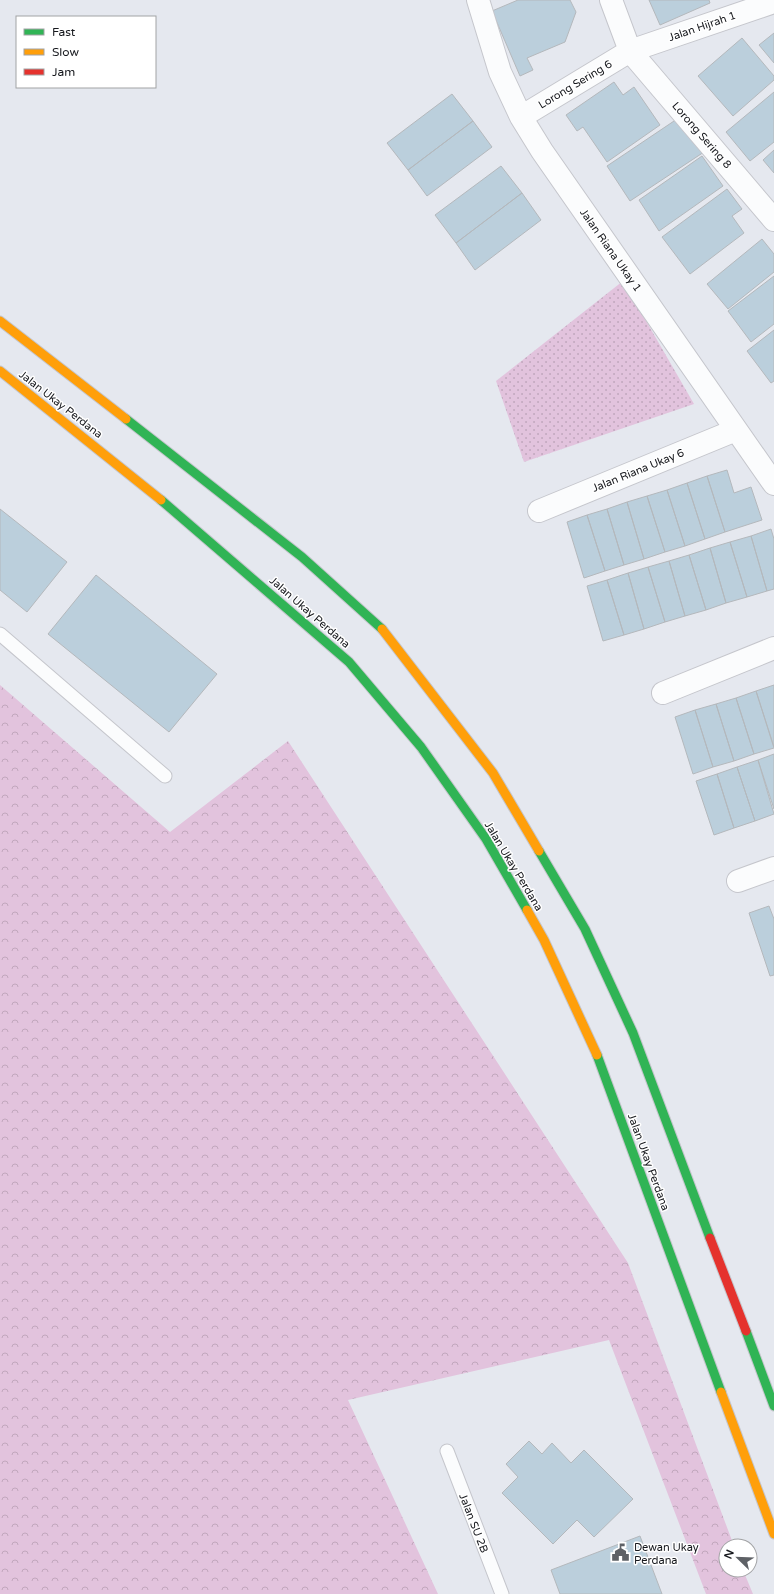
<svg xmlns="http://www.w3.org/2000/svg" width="774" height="1594" font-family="'Varela Round',sans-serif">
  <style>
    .grass { fill: url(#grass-dots) }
    .forest { fill: url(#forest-crowns) }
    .building { fill: #bbcfdc; stroke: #b4b8bc }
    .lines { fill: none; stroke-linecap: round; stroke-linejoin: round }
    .lane-casing { stroke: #c5c6cc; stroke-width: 15 }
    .street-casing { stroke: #c5c6cc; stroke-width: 24 }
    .fast-casing { stroke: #c5c6cc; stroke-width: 11 }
    .slow-casing { stroke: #c5c6cc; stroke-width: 11 }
    .jam-casing { stroke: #c5c6cc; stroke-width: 11 }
    .lane { stroke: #fbfcfd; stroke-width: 13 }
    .street { stroke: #fbfcfd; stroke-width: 22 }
    .fast { stroke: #30b455; stroke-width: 9 }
    .slow { stroke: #ff9f0a; stroke-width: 9 }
    .jam { stroke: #e5322d; stroke-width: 9 }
    .labels { text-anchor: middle; stroke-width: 3; stroke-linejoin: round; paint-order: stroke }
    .street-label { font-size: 11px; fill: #16181d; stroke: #fff }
    .poi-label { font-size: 11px; fill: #16181d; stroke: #fff; text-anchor: start }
  </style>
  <defs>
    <pattern id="grass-dots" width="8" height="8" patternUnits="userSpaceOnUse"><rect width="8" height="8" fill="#e2c3dd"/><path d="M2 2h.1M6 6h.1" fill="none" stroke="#c1a7bd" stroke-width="1.8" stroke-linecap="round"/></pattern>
    <pattern id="forest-crowns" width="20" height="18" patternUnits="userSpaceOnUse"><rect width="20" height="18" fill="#e2c3dd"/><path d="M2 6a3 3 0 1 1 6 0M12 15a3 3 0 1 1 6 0" fill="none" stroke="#c1a7bd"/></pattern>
  </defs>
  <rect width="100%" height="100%" fill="#e5e8ef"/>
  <path class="grass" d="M623 281 694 404 524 462 496 381Z"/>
  <path class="forest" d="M0 685 170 832 288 741 628 1263 734 1546H726V1570H743L753 1594H706L609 1340 348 1400 438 1594H0Z"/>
  <path class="building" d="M518 0H570L576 12 565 42 527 58 533 70 520 76 492 11Z
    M649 0H709L710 3 660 25Z
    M774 33V63L759 45Z
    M742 38 774 76V80L733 116 698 76Z
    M614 82 623 95 634 87 660 125 607 162 583 127 577 131 566 115Z
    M774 92V142L750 161 726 132Z
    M452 94 473 121 408 170 387 143Z
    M680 117 704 152 630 201 607 166Z
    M473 121 492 147 427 196 408 170Z
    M774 150V173L763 160Z
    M702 156 723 186 659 231 639 200Z
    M501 166 522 193 456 243 435 215Z
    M727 189 742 209 732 216 744 233 690 274 662 237Z
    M522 193 541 220 475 270 456 243Z
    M762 239 774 254V272L728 309 707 284Z
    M774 276V324L751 342 728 311Z
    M774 330V381L771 383 747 351Z
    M727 470 734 493 751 487 762 520 725 532 707 476Z
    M707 476 725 532 705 539 687 483Z
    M687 483 705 539 685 546 667 490Z
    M667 490 685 546 665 552 647 496Z
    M647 496 665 552 644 559 627 502Z
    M627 502 644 559 624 565 607 509Z
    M0 509 67 562 27 612 0 590Z
    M607 509 624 565 605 571 587 515Z
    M587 515 605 571 584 578 567 522Z
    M771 529 774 539V589L767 591 751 536Z
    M751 536 767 591 747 597 730 542Z
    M730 542 747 597 726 603 710 548Z
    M710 548 726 603 706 610 689 555Z
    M689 555 706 610 685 616 669 561Z
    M669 561 685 616 665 622 648 567Z
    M648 567 665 622 644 629 628 573Z
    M628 573 644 629 624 635 607 580Z
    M96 575 217 674 169 732 48 634Z
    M607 580 624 635 603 641 587 586Z
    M774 685V747L756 691Z
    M756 691 774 748 754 754 736 698Z
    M736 698 754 754 734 761 716 704Z
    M716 704 734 761 713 767 695 710Z
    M695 710 713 767 693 774 675 717Z
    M774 754V809L758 760Z
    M758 760 774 814 755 821 737 767Z
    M737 767 755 821 734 828 717 774Z
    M717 774 734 828 714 835 696 781Z
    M769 906 774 919V975L770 976 749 913Z
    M529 1441 542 1454 552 1443 571 1463 584 1450 633 1499 594 1537 577 1520 553 1544 502 1493 518 1477 506 1464Z
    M640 1536 662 1594H560L551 1570Z"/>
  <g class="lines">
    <defs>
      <path id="lane" d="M0 634 165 776
        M447 1451 502 1594"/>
      <path id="street" d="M478 0 500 72 521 117 542 151 774 484
        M611 0 630 51 774 220
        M521 117 630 51 774 2
        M539 511 736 430
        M663 693 774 648
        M738 881 774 868"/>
      <path id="fast" d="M126 419 302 557 382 629
        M161 500 349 662 421 747 486 839 527 910
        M539 851 585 929 633 1033 710 1238
        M597 1055 721 1392
        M746 1331 774 1406"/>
      <path id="slow" d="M0 321 126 419
        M0 371 161 500
        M382 629 493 773 539 851
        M527 910 544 940 597 1055
        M721 1392 774 1534"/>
      <path id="jam" d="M710 1238 746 1331"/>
    </defs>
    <use href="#lane" class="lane-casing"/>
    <use href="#street" class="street-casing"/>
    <use href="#fast" class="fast-casing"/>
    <use href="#slow" class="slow-casing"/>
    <use href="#jam" class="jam-casing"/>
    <use href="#lane" class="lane"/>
    <use href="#street" class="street"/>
    <use href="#fast" class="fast"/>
    <use href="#slow" class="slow"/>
    <use href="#jam" class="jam"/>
  </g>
  <defs>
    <symbol id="civic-bare" viewBox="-9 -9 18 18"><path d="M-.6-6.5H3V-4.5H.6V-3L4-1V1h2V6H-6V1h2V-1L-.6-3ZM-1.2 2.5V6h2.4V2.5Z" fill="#5e6166" stroke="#fff" stroke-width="2.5" paint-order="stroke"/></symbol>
  </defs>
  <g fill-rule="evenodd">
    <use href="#civic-bare" x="608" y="1540" width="25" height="25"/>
  </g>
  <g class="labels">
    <g class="street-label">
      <text transform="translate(702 26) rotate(-19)" y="4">Jalan Hijrah 1</text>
      <text transform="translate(575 84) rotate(-31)" y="4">Lorong Sering 6</text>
      <text transform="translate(702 135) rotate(49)" y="4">Lorong Sering 8</text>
      <text transform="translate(611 250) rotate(55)" y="4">Jalan Riana Ukay 1</text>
      <text transform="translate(61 404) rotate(38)" y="4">Jalan Ukay Perdana</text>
      <text transform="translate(638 470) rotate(-22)" y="4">Jalan Riana Ukay 6</text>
      <text transform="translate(310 612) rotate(41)" y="4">Jalan Ukay Perdana</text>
      <text transform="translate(514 866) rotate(59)" y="4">Jalan Ukay Perdana</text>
      <text transform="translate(649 1162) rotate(70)" y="4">Jalan Ukay Perdana</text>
      <text transform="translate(474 1523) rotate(69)" y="4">Jalan SU 2B</text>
    </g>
    <g class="poi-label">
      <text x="634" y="1551">Dewan Ukay<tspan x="634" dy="13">Perdana</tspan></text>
    </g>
  </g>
  <rect x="16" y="16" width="140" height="72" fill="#ffffff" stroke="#a2a3a5"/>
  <rect x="24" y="29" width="20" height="6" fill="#30b455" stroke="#a2a3a5"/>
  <text x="52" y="36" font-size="12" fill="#16181d">Fast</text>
  <rect x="24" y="49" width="20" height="6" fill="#ff9f0a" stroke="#a2a3a5"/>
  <text x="52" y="56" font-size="12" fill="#16181d">Slow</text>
  <rect x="24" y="69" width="20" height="6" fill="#e5322d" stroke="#a2a3a5"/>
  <text x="52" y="76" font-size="12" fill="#16181d">Jam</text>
  <g transform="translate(738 1558) rotate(293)"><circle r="19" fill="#ffffff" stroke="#a2a3a5"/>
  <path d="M0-3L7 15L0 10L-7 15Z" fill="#5e6166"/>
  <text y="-6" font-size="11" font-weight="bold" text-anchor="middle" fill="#16181d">N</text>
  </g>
</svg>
